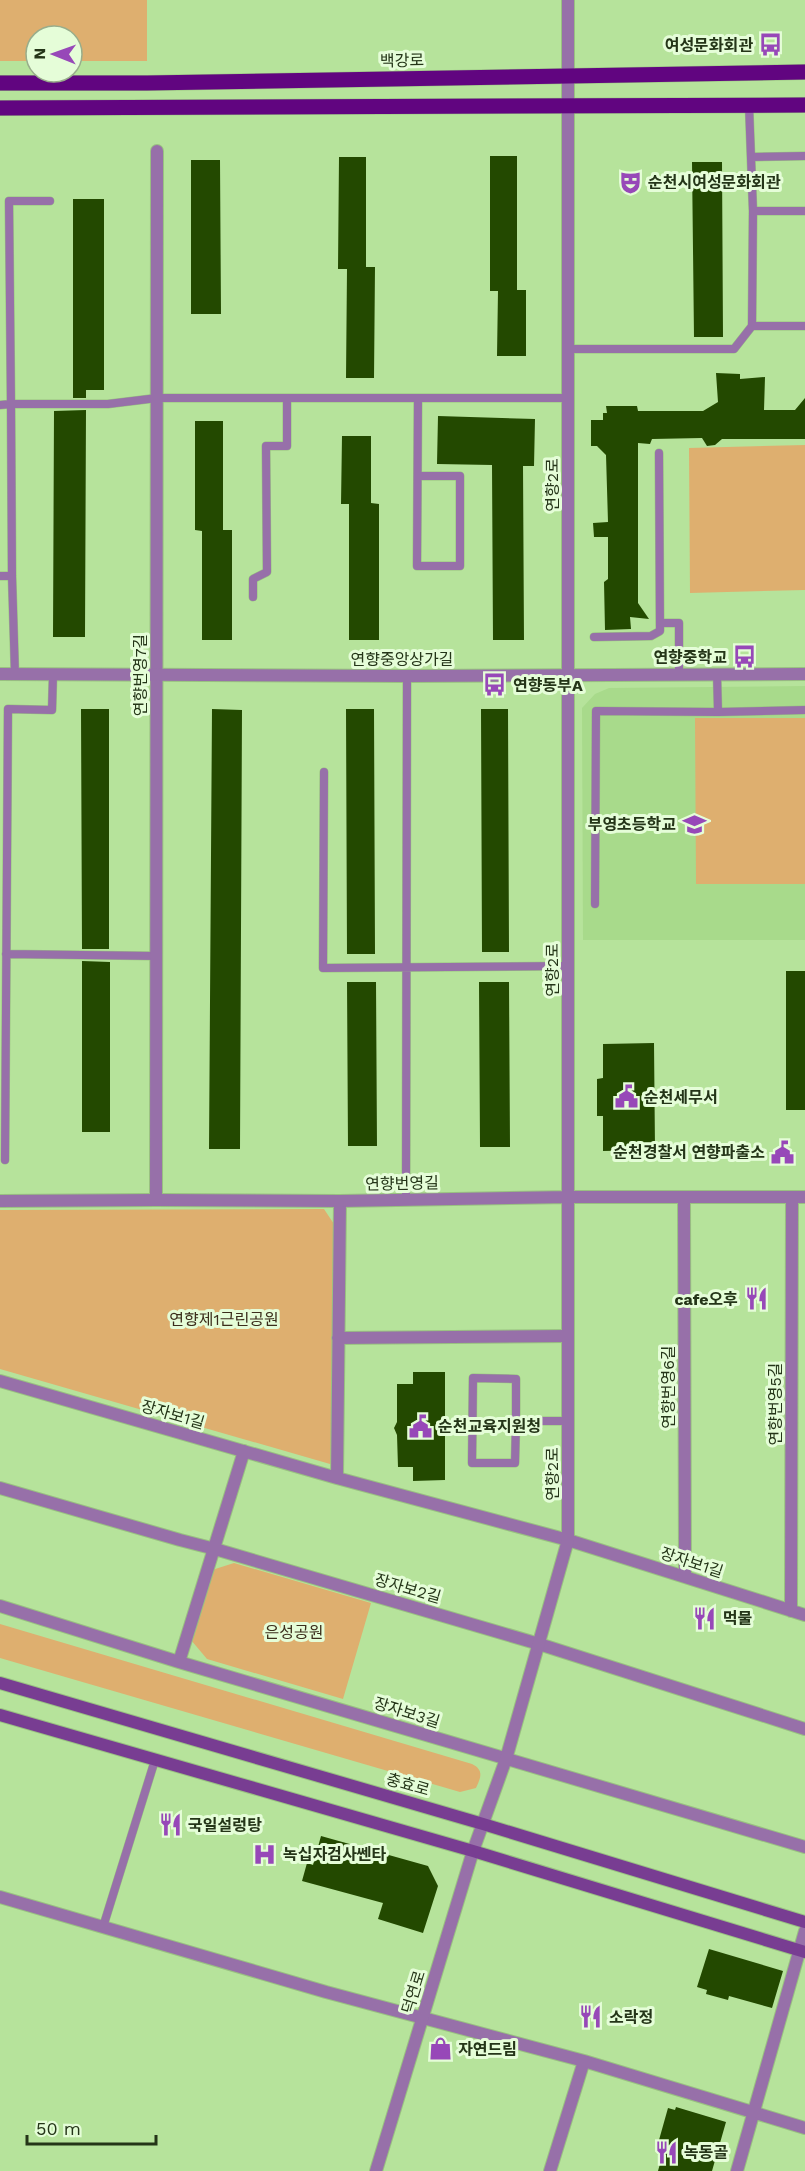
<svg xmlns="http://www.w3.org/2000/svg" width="805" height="2171" font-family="'Work Sans','Noto Sans KR',sans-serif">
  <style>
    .built { fill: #a8da8b }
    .green { fill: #deaf6f }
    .building { fill: #234900 }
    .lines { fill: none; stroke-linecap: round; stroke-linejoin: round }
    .service-casing { stroke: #99c081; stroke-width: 9 }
    .minor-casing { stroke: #99c081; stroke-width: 14 }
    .tertiary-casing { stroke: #99c081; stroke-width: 14 }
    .secondary-casing { stroke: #99c081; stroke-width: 14 }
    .primary-casing { stroke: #99c081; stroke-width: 16 }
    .service { stroke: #9770a9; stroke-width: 8 }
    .minor { stroke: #9770a9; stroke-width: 12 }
    .tertiary { stroke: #9770a9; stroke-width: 12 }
    .secondary { stroke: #783d92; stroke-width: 12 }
    .primary { stroke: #610580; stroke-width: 15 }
    .labels { text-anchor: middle; stroke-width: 6; stroke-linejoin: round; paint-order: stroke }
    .poi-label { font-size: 16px; font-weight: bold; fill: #243518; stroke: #e5fdd8; text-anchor: start }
    .street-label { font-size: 16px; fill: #243518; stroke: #e5fdd8 }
    .park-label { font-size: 16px; fill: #3b2d1b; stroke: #e5fdd8 }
  </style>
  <rect width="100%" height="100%" fill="#b6e39b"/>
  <path class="built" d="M805 686V940H583L582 708 595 694 609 688Z"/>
  <path class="green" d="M0 0H147V61H72V36H36V61H0Z
    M805 445V590L690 593 689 448Z
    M695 718H805V884H696Z
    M324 1209 334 1224V1463L330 1464 0 1369V1210Z
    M234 1563 371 1603 343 1699 207 1659 191 1640 212 1570Z
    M0 1624 472 1764C484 1770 481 1777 476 1788L460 1792 0 1658Z"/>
  <path class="building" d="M490 156H517V290H526V356H497L498 291H490Z
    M339 157H366V267H375L374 378H346L347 269H338Z
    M191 160H220L221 314H191Z
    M692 162H722L723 337H694Z
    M73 199H104V390H86V398H73Z
    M716 373 740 374V379L765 377 764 410H795L805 398V439H722L715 445 707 446 702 438 652 439 650 444 638 443V603L649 619 630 617 631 629 605 630 604 582 608 579V537H594L593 523 608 522 606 455 597 446H591V420H603V413H607L606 406H637L638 411H703L718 402Z
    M86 410 85 637H53L54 411Z
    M438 416 535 419 534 466H523L524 640H493L492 465 437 464Z
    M195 421H223V530H232V640H202V531L195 530Z
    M342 436H371V503L379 504V640H349V504H341Z
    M81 709H109V949H82Z
    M212 709 242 710 240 1149H209Z
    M346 709H374L375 954H347Z
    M481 709H508L509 952H482Z
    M82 961 110 962V1132H82Z
    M786 971H805V1110H786Z
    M347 982H376L377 1146H348Z
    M479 982H509L510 1147H480Z
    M654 1043 655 1150 603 1151V1116H597V1079L603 1078V1044Z
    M413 1372H445V1480L413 1481V1467H398L397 1435 394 1428 397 1422V1384H413Z
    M321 1836 428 1866 438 1886 423 1933 378 1919 383 1903 302 1881 307 1863 313 1865Z
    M709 1949 783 1971 772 2008 729 1996 728 2000 706 1994 707 1990 697 1987Z
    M676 2107 726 2122 712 2171H658L666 2142 659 2140 668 2108 675 2110Z"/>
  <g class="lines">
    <defs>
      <path id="service" d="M749 105 753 211 752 326H805
        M751 157 805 156
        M753 211H805
        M569 349H734L752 326
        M418 398 417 566H460V476H418
        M0 405 11 404 9 201H50
        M0 576H12
        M253 597V579L267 572 266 446H287V398
        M660 623H679V674
        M594 637 651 636 660 631 659 453
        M717 674 718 712 805 710
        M15 675 12 576 11 404H108L157 398H569
        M324 772 323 968 569 966
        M595 904 596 711 718 712
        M6 954 157 956
        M5 1160 8 709 52 710 53 675
        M406 1199 407 676
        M516 1421 515 1463H472L473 1378 516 1379V1421H568
        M103 1927 155 1760"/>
      <path id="minor" d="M684 1198 685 1577
        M156 1200 157 151
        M340 1201 337 1478 568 1540 805 1615
        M338 1338 568 1336
        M0 1381 337 1478
        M0 1488 180 1540 215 1549 539 1644 805 1729
        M0 1606 179 1662 805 1847
        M791 1611 792 1197
        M179 1662 244 1451
        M0 1897 326 1992 584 2061 805 2128
        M550 2171 584 2061
        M737 2171 805 1931"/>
      <path id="tertiary" d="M0 674 407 676 805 674
        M0 1201 156 1200 340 1201 569 1197H805
        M376 2171 473 1851 506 1759 568 1540V0"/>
      <path id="secondary" d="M0 1683 483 1824 805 1922
        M0 1715 473 1851 805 1952"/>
      <path id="primary" d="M0 83H147L805 72
        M0 108 805 105"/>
    </defs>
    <use href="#service" class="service-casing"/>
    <use href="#minor" class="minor-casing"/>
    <use href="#tertiary" class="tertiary-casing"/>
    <use href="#secondary" class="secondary-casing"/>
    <use href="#primary" class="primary-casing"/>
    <use href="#service" class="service"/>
    <use href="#minor" class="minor"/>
    <use href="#tertiary" class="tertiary"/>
    <use href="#secondary" class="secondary"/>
    <use href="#primary" class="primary"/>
  </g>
  <defs>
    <symbol id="bus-bare" viewBox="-9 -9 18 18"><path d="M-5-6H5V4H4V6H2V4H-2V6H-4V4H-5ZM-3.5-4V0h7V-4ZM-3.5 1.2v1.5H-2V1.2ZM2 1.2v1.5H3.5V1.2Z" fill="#9748b8" stroke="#e5fdd8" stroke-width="2.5" paint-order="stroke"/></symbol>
    <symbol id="theatre-bare" viewBox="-9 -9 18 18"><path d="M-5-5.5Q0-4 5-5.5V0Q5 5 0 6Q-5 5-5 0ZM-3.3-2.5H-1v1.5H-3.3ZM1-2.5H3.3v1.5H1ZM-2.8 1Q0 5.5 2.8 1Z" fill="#9748b8" stroke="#e5fdd8" stroke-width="2.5" paint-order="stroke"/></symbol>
    <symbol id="school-bare" viewBox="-9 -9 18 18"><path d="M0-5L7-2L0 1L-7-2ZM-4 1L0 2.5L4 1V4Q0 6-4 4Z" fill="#9748b8" stroke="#e5fdd8" stroke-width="2.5" paint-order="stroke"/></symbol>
    <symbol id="civic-bare" viewBox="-9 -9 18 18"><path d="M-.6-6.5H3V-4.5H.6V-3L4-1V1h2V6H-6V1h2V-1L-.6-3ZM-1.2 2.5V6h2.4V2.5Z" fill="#9748b8" stroke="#e5fdd8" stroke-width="2.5" paint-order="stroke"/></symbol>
    <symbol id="restaurant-bare" viewBox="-9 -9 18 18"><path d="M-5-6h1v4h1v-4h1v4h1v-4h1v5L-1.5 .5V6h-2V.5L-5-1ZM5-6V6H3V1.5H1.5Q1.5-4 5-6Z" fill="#9748b8" stroke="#e5fdd8" stroke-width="2.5" paint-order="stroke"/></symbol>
    <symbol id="hospital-bare" viewBox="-9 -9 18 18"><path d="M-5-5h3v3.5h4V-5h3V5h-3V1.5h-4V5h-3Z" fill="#9748b8" stroke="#e5fdd8" stroke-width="2.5" paint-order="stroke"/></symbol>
    <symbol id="shop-bare" viewBox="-9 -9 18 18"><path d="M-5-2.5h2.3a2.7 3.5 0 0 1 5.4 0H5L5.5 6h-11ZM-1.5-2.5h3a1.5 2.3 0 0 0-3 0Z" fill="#9748b8" stroke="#e5fdd8" stroke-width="2.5" paint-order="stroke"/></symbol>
  </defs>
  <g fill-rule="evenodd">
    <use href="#bus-bare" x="754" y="28" width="33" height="33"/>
    <use href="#theatre-bare" x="614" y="166" width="33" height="33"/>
    <use href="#bus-bare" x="728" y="640" width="33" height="33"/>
    <use href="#bus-bare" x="478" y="668" width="33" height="33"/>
    <use href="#school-bare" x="678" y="808" width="33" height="33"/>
    <use href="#civic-bare" x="610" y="1080" width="33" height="33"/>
    <use href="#civic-bare" x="766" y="1136" width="33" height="33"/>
    <use href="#restaurant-bare" x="740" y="1282" width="33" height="33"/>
    <use href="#civic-bare" x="404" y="1410" width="33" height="33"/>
    <use href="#restaurant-bare" x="688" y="1602" width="33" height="33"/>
    <use href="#restaurant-bare" x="154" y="1808" width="33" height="33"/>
    <use href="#hospital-bare" x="248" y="1838" width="33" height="33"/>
    <use href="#restaurant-bare" x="574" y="2000" width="33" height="33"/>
    <use href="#shop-bare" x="424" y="2032" width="33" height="33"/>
    <use href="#restaurant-bare" x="650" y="2136" width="33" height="33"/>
  </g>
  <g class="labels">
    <g class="poi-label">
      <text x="753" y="51" text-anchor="end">여성문화회관</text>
      <text x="648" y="188">순천시여성문화회관</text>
      <text x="727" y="663" text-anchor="end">연향중학교</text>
      <text x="513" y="691">연향동부A</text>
      <text x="676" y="830" text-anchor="end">부영초등학교</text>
      <text x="644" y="1103">순천세무서</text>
      <text x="765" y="1158" text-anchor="end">순천경찰서 연향파출소</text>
      <text x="738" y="1305" text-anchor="end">cafe오후</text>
      <text x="438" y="1432">순천교육지원청</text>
      <text x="723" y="1624">먹물</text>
      <text x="188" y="1831">국일설렁탕</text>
      <text x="283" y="1860">녹십자검사쎈타</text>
      <text x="609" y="2023">소락정</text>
      <text x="458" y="2055">자연드림</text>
      <text x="684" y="2158">녹동골</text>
    </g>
    <g class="street-label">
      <text transform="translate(402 60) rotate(-1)" y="6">백강로</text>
      <text transform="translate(552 485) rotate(-90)" y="6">연향2로</text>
      <text x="402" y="665">연향중앙상가길</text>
      <text transform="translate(140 675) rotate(-90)" y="6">연향번영7길</text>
      <text transform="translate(552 970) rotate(-90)" y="6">연향2로</text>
      <text transform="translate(402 1183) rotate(-1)" y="6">연향번영길</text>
      <text transform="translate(668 1387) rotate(-90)" y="6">연향번영6길</text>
      <text transform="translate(775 1404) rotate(-90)" y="6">연향번영5길</text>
      <text transform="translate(173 1414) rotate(16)" y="6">장자보1길</text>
      <text transform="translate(552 1474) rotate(-90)" y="6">연향2로</text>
      <text transform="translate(692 1562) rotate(18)" y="6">장자보1길</text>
      <text transform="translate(408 1588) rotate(16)" y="6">장자보2길</text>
      <text transform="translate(407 1712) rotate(17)" y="6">장자보3길</text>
      <text transform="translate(408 1784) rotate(16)" y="6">충효로</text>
      <text transform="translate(413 1992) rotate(-73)" y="6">덕연로</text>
    </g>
    <g class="park-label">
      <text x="224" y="1325">연향제1근린공원</text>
      <text x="294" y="1638">은성공원</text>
    </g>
  </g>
  <g transform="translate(54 54) rotate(271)"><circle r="28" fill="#e5fdd8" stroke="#98ad8b" stroke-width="1.5"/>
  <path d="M0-4.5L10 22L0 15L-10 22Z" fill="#9748b8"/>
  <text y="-9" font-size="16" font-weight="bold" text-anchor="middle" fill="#243518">N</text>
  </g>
  <path d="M27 2135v9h129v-9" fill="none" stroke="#243518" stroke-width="3"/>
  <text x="36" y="2135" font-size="18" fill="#243518" stroke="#e5fdd8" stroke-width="4.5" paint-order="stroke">50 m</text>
</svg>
